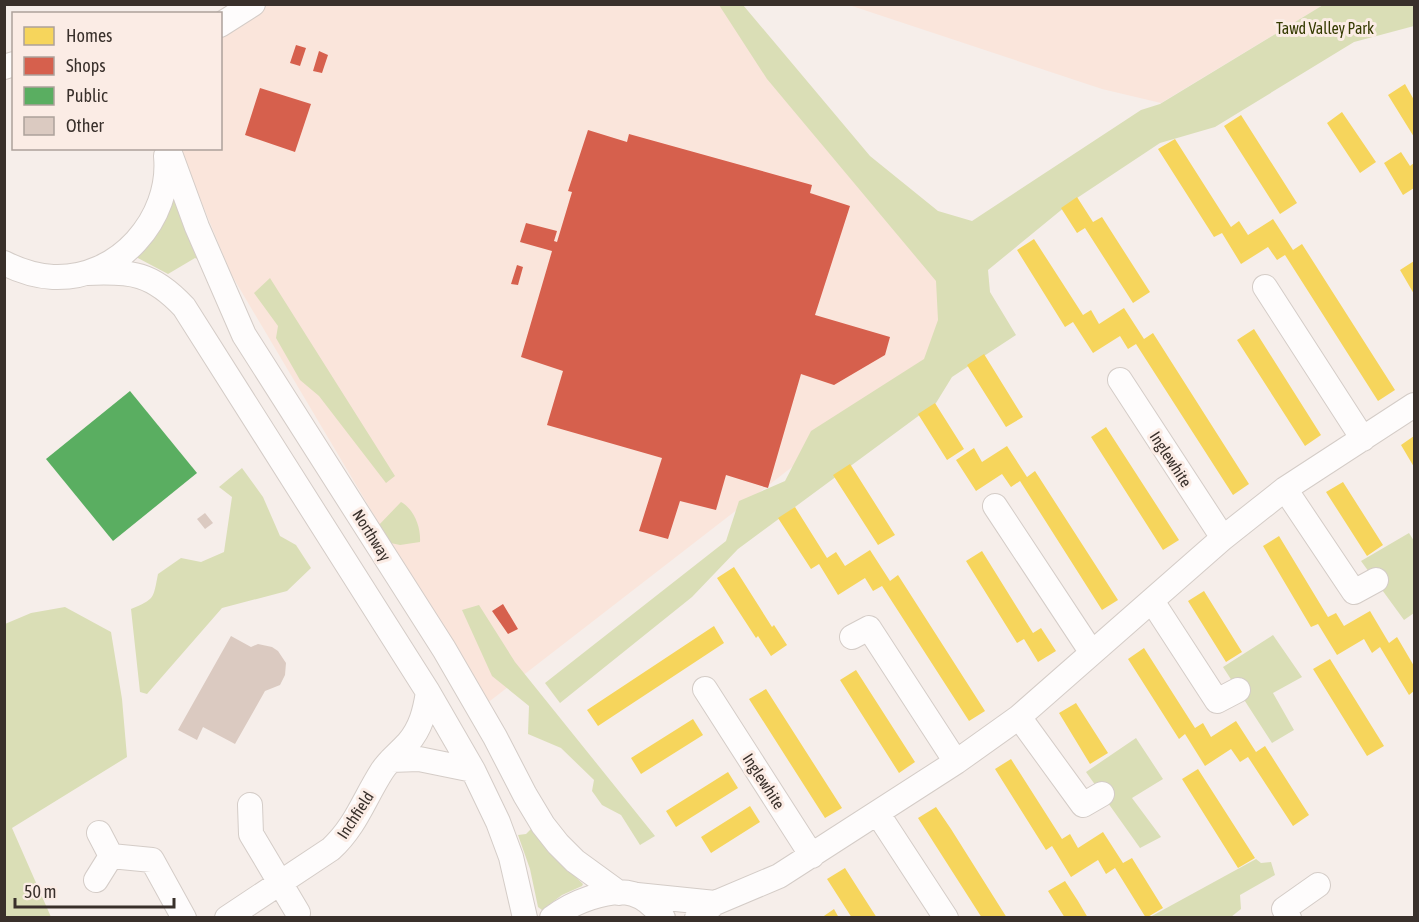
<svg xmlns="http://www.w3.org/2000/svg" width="1419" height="922" font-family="'Asap Condensed',sans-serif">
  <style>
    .built { fill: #fae5db }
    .green { fill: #dadeb6 }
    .homes { fill: #f6d55c }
    .shops { fill: #d6604d }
    .public { fill: #5aae61 }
    .building { fill: #dbcac1 }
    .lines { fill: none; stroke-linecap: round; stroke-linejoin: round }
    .minor-casing { stroke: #d4ccc7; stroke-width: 26 }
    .minor { stroke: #fefcfc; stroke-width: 24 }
    .labels { text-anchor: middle; stroke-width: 6; stroke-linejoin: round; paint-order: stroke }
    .park-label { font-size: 16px; fill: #353b02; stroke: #fbece5 }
    .street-label { font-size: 16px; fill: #39302b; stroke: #fbece5 }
  </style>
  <rect width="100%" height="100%" fill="#f6eeea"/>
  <path class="built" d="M232 5H732L949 293 933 358 486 704 231 274 197 191 174 149 220 148V14Z
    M849 5H1323L1161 103 1102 89Z"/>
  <path class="green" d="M719 5H743L870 156 938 211 972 221 1141 110 1160 104 1323 5H1414V26L1354 42 1215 127 1160 143 1071 202 988 270 990 292 1016 335 952 377 936 403 738 549 692 597 560 703 545 683 726 541 739 501 785 481 811 431 924 359 938 320 936 281 767 79Z
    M172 199 176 202 197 259 195 258 168 274 136 257Z
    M270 278 395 476 386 483 319 396 300 380 276 338 278 326 254 293Z
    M242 468 263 497 280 536 296 545 311 568 287 591 222 608 147 694 140 692 131 609C155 599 153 599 158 574L181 558 201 562 224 552 232 497 219 487Z
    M401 502C414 509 421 527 420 542L400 545 386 542 376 528Z
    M1409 533 1414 541V613L1404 620 1361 561Z
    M479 605 515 662 655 836 640 845 621 815 602 805 592 791 594 780 561 748 528 734 529 706 492 676 462 610Z
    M65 607 111 632 122 699 127 757 12 828 51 917H5V624L31 613Z
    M1273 635 1302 677 1273 693 1294 730 1272 743 1223 667Z
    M1136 738 1163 779 1132 798 1161 837 1140 848 1086 772Z
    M531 829 548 851 583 884 582 886 562 895 542 910 538 907 530 869 518 835 526 834Z
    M1256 859 1261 863 1271 862 1275 875 1240 895 1241 909 1231 917H1150Z"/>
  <path class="homes" d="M1405 84 1414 100V137L1388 95Z
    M1342 112 1376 162 1360 173 1327 123Z
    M1241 115 1297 203 1280 214 1224 126Z
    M1175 139 1231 227 1239 221 1248 235 1273 219 1293 250 1302 244 1395 390 1378 401 1285 255 1277 260 1268 247 1241 264 1222 233 1214 237 1158 149Z
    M1401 152 1410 166 1414 163V188L1403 195 1384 163Z
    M1077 197 1093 222 1102 217 1150 292 1133 303 1085 228 1077 233 1061 208Z
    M1034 239 1083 315 1091 310 1099 324 1124 308 1144 339 1153 333 1249 484 1233 495 1136 344 1128 349 1120 336 1093 353 1073 322 1065 327 1017 250Z
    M1414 261V294L1400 270Z
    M1254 329 1321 435 1305 446 1237 340Z
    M984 354 1023 417 1006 427 967 365Z
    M935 403 964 449 947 460 918 414Z
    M1106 427 1179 540 1163 550 1091 437Z
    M1414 436V467L1401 445Z
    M1007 446 1027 477 1035 471 1118 600 1102 610 1020 481 1011 487 1002 474 976 491 956 460 974 448 982 462Z
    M850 464 895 535 878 545 833 475Z
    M1343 482 1383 545 1367 556 1326 492Z
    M795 507 827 558 836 552 845 566 870 550 890 581 898 575 985 711 969 721 882 586 873 591 865 578 838 595 819 564 811 569 778 518Z
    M1279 536 1328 617 1336 613 1344 626 1370 611 1389 643 1397 637 1414 666V691L1409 695 1380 647 1372 653 1364 639 1337 655 1318 624 1311 627 1263 546Z
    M982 551 1033 633 1041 628 1056 651 1038 662 1024 639 1017 643 966 561Z
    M734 567 772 627 774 625 787 645 771 656 758 636 756 638 717 578Z
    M1204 591 1242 652 1226 662 1188 601Z
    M714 626 724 643 598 726 587 710Z
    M1144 648 1195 728 1203 723 1211 737 1236 721 1256 752 1265 746 1309 815 1293 826 1248 757 1240 762 1231 749 1205 766 1185 734 1179 739 1128 659Z
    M1330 659 1384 746 1367 756 1313 669Z
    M856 670 915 762 899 773 840 680Z
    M766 689 842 808 825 818 749 699Z
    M1076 703 1108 753 1090 764 1059 713Z
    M693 719 703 735 641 774 631 758Z
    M1011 759 1062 839 1070 834 1078 848 1103 832 1123 863 1132 858 1163 908 1146 918 1115 868 1106 874 1098 860 1071 877 1052 846 1046 850 995 769Z
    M1198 769 1255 858 1238 868 1182 779Z
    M728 772 738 788 676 827 666 811Z
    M750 806 760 822 711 853 701 837Z
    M936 807 951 829 1007 918H982L918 818Z
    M845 868 859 890 877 918H852L827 879Z
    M1065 881 1078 901 1088 918H1065L1048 891Z
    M834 909 839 918H821Z"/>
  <path class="shops" d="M296 45 306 48 300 66 290 63Z
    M319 51 328 55 322 73 313 71Z
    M260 88 311 104 295 152 245 135Z
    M588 130 627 142 629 134 812 185 810 193 850 206 815 315 890 337 885 355 834 385 801 374 768 488 726 475 716 510 680 501 668 539 639 531 662 458 547 425 563 371 521 357 552 251 520 242 526 223 557 231 554 241 557 242 572 192 568 191Z
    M517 265 523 267 518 285 511 284Z
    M503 604 518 629 508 634 492 611Z"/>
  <path class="public" d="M130 391 197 473 113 541 46 459Z"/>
  <path class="building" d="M205 513 213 523 205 529 197 519Z
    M231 636 251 647 258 644 272 647 278 651 286 663 285 675 280 685 265 691 235 744 203 727 197 740 178 730Z"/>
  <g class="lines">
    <defs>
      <path id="minor" d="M220 25 253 4
        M4 67 14 64
        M168 148 197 227 244 335 444 649 495 737 525 795 543 825 558 844 575 861 619 893
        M4 263C20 271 36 276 53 277 118 280 172 219 166 156
        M87 273C132 271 152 273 184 307L428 692 473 770 498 822 511 857 525 918
        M1265 287 1363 439
        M1120 380 1223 538
        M1285 489 1354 592 1376 580
        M995 506 1092 653
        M1152 601 1217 701 1238 690
        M852 637 869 628 956 762
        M705 689 812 856
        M1019 717 1083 805 1102 794
        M391 760 419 759 473 770
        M250 805 251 834 298 913
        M878 814 946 918
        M111 856 152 860 184 918
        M96 880 111 856 99 833
        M637 895 715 903
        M227 918 331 849C356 826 364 799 382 771 389 760 399 753 408 743 421 728 425 711 428 692
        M552 918C571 903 609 887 633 894 646 898 655 907 663 918
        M697 918 715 903 779 876 956 762 1019 717 1223 538 1285 489 1414 405
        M1289 918 1284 909 1318 885"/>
    </defs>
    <use href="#minor" class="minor-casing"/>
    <use href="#minor" class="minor"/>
  </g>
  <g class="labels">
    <g class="park-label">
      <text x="1325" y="34">Tawd Valley Park</text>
    </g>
    <g class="street-label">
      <text transform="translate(1171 459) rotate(57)" y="6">Inglewhite</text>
      <text transform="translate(372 535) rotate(58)" y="6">Northway</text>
      <text transform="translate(764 781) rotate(57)" y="6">Inglewhite</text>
      <text transform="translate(355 815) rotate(-57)" y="6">Inchfield</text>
    </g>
  </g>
  <rect width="1419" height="922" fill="none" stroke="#39302b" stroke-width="12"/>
  <rect x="12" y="12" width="210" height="138" fill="#fbece5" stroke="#ada19b" stroke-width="1.5"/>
  <rect x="24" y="27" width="30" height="18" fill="#f6d55c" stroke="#ada19b" stroke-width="1.5"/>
  <text x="66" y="42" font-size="18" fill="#39302b">Homes</text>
  <rect x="24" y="57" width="30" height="18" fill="#d6604d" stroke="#ada19b" stroke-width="1.5"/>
  <text x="66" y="72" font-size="18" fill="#39302b">Shops</text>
  <rect x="24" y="87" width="30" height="18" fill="#5aae61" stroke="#ada19b" stroke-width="1.5"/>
  <text x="66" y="102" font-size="18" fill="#39302b">Public</text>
  <rect x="24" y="117" width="30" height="18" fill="#dbcac1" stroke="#ada19b" stroke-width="1.5"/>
  <text x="66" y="132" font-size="18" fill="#39302b">Other</text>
  <path d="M15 898v9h159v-9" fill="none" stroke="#39302b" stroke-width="3"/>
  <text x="24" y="898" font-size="18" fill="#39302b" stroke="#fbece5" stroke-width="4.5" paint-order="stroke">50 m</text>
</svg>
